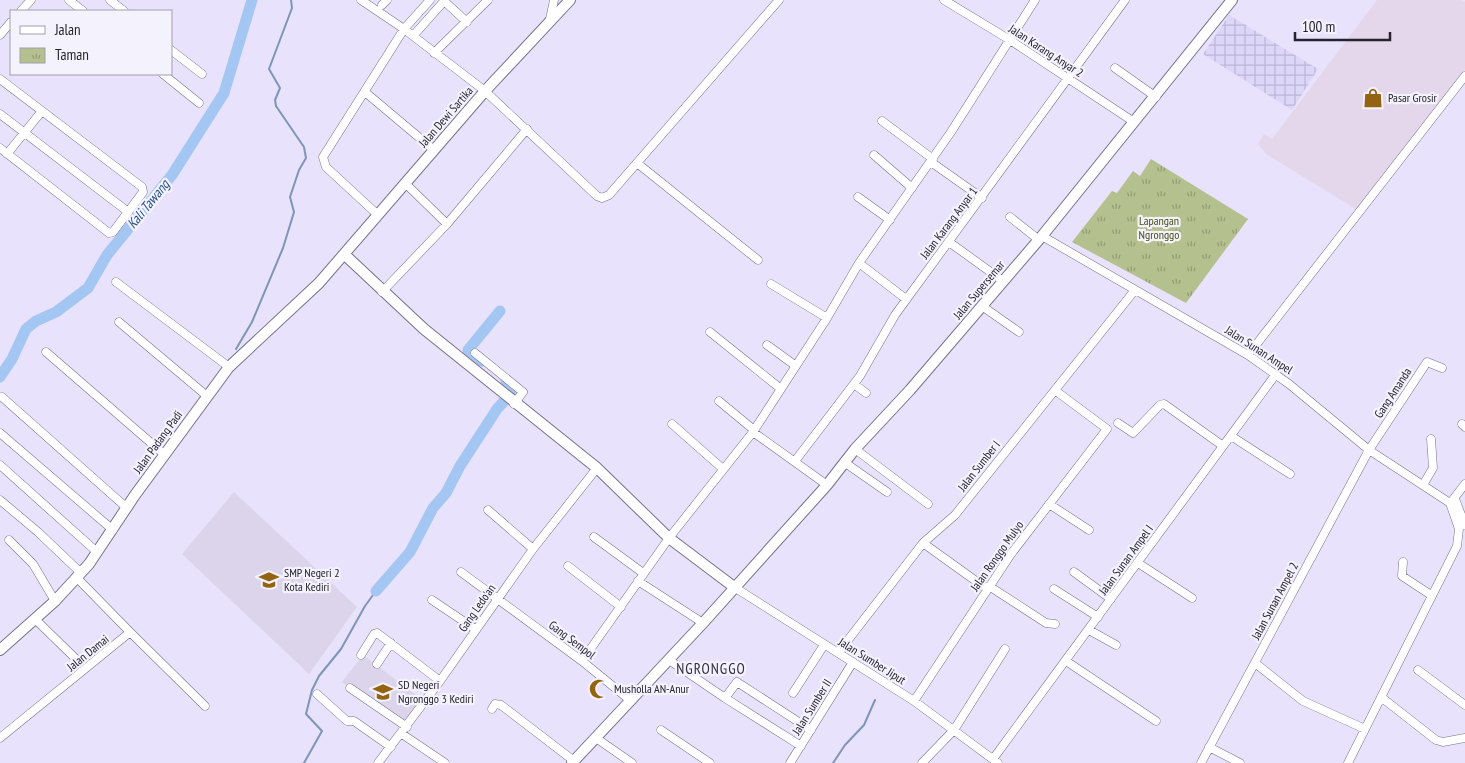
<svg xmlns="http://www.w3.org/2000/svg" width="1465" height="763" font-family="'PT Sans Narrow',sans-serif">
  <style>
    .commercial { fill: #e4d7eb }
    .industrial { fill: url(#industrial-grid) }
    .education { fill: #dcd4ea }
    .park { fill: url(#park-tufts) }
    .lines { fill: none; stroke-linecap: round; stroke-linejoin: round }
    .stream { stroke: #7e95b8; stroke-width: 2 }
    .river { stroke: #a4c6f3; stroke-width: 11 }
    .street-casing { stroke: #767189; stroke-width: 9 }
    .secondary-casing { stroke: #767189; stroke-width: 12 }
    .street { stroke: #fff; stroke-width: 8 }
    .secondary { stroke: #fff; stroke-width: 10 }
    .labels { text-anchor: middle; stroke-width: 4.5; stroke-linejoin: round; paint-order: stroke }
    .street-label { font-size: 12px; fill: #25232d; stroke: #f4f2fd }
    .poi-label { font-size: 12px; fill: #25232d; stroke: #f4f2fd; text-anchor: start }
    .park-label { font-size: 12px; fill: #475014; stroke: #f4f2fd }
    .water-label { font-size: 14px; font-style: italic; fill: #265188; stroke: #f4f2fd }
    .quarter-label { font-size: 15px; letter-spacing: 1px; fill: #322d41; stroke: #f4f2fd }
  </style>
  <defs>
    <pattern id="industrial-grid" width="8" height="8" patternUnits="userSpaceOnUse" patternTransform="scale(1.25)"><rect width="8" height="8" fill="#dcd6f8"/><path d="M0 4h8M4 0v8" fill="none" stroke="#bdb7d5"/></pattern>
    <pattern id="park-tufts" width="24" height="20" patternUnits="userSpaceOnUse" patternTransform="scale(1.25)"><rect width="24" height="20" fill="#b5c08f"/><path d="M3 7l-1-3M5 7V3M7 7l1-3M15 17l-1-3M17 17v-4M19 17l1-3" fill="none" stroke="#939c75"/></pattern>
  </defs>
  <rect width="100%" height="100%" fill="#e8e2fd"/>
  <path class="commercial" d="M1377 0H1461L1465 2V69L1359 211 1266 154 1258 144 1264 134 1272 139Z"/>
  <path class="industrial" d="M1229 15 1318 69 1292 110 1203 54Z"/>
  <path class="education" d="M234 492 357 607 309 674 182 554Z
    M363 655 424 701 405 726 390 715 384 716 342 682Z"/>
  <path class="park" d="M1151 159 1248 219 1186 303 1072 242 1112 191 1117 193 1133 171 1140 176Z"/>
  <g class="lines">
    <path class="stream" d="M236 349 252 322 283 248 294 212 290 197 299 170 306 158 304 147 276 106 275 100 280 88 269 69 292 8 291 0
      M304 763 322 731 306 714 312 690 319 676 341 649 365 606 376 591
      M833 763 845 745 864 725 875 700"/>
    <path class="river" d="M482 361 468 350 500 311
      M0 377 12 359 26 329 36 321 56 312 88 288 107 255 172 175 224 93 252 0
      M376 591 410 552 433 508 446 493 460 466 497 409 516 388 506 381"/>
    <defs>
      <path id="street" d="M69 0 83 11
        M110 0 124 11
        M361 0 404 29 485 91 597 196 602 198 609 195 779 0
        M944 0 1010 40 1134 122
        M444 1 467 22
        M382 5 387 0
        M21 11 31 0
        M550 19 554 0
        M0 35 11 22
        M413 36 445 0
        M171 50 202 74
        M434 53 488 0
        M1115 68 1156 97
        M163 74 199 103
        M0 79 142 187 143 192 113 232 109 233 0 148
        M365 92 434 150
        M0 114 127 211
        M882 121 933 159
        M7 154 42 111
        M874 155 912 188
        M931 162 982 198
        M637 163 758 260
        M405 183 447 224
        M858 197 890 220
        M378 215 326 167 323 157 404 29 430 0
        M1010 217 1039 240
        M1042 236 1248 355 1289 384 1369 450 1450 503
        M949 242 1003 281
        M859 263 906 299
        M116 282 229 367
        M771 284 827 318
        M382 292 447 224 527 129
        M982 306 1019 332
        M119 322 207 396
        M710 332 781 389
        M767 345 796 366
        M46 352 165 455
        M475 353 523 392 514 404
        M1248 355 1465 76
        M854 384 866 393
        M2 397 127 508
        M719 401 754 430
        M1118 423 1133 433 1160 405 1164 404 1223 446
        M672 424 723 469
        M1462 424 1465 427
        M753 432 827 485
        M0 433 113 530
        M1231 436 1290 474
        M855 449 928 504
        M795 461 860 376 895 315 1125 0
        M844 462 887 492
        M0 465 97 552
        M1423 485 1433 468 1431 439
        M1455 499 1465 525
        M0 500 38 532 81 573
        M1452 501 1465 484
        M1049 504 1089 530
        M488 510 533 549
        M594 537 643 573
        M9 540 33 564 55 601
        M923 543 987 589
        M1403 562 1402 576 1431 595
        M1138 563 1192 598
        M568 566 621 607
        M461 572 582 661 631 701
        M1074 572 1111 599
        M638 581 703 623
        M989 586 1046 623 1055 624
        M734 587 914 701 998 763
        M1054 589 1098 617
        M432 600 475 629
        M35 619 77 660
        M1089 630 1116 645
        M129 631 205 706
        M838 653 923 543 955 515 1135 290
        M361 655 374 634 377 633 440 681
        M669 660 725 698 801 746
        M582 661 669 538 753 432 827 318 859 263 951 132 1035 0
        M1066 661 1156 721
        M1255 663 1303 701 1365 729
        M377 664 391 643
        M1418 670 1465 705
        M350 688 407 727
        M793 693 824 645
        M317 694 347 721H354L391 747
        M1381 697 1436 740 1443 742 1465 738
        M725 698 737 682 811 730
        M914 701 1011 554 1107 429 1056 391
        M492 709 495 704 501 705 574 761
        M661 730 710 763
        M402 734 445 763
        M0 738 129 633V631L77 578
        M596 738 632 763
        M1209 747 1240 763
        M993 759 1276 374
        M378 763 440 681 533 549 597 468
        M790 763 853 662
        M922 763 954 730 1005 649
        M1201 763 1369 450 1427 362 1442 368
        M1348 763 1457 546 1459 529 1450 503"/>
      <path id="secondary" d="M344 254 424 329 597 468 669 538 734 587
        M0 650 55 601 89 564 135 495 229 367 319 283 485 91 570 0
        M572 763 703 623 827 485 855 449 910 390 1042 236 1232 0"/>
    </defs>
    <use href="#street" class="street-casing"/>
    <use href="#secondary" class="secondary-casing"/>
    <use href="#street" class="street"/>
    <use href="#secondary" class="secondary"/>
  </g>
  <defs>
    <symbol id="shop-bare" viewBox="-9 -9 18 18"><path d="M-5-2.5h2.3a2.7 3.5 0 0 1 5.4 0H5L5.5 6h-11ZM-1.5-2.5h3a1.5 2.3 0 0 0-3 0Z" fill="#936312" stroke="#f4f2fd" stroke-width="2.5" paint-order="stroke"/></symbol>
    <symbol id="school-bare" viewBox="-9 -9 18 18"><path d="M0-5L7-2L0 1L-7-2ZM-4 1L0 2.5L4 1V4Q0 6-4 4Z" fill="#936312" stroke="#f4f2fd" stroke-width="2.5" paint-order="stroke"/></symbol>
    <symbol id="mosque-bare" viewBox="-9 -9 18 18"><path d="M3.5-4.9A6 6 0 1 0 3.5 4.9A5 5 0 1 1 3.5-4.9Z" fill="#936312" stroke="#f4f2fd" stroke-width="2.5" paint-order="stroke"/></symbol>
  </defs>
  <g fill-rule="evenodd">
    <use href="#shop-bare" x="1359" y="84" width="28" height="28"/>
    <use href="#school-bare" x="255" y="566" width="28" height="28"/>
    <use href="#mosque-bare" x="585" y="675" width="28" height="28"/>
    <use href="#school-bare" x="369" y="678" width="28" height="28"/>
  </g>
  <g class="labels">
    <g class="street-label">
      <text transform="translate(1046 51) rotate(33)" y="4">Jalan Karang Anyar 2</text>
      <text transform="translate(446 117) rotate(-49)" y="4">Jalan Dewi Sartika</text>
      <text transform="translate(949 223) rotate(-53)" y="4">Jalan Karang Anyar 1</text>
      <text transform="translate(979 290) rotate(-50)" y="4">Jalan Supersemar</text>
      <text transform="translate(1259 350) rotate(33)" y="4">Jalan Sunan Ampel</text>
      <text transform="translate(1393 393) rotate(-57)" y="4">Gang Amanda</text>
      <text transform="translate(158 442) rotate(-54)" y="4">Jalan Padang Padi</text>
      <text transform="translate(979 466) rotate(-52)" y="4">Jalan Sumber I</text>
      <text transform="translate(997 556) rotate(-55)" y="4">Jalan Ronggo Mulyo</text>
      <text transform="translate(1126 560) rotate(-54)" y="4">Jalan Sunan Ampel I</text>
      <text transform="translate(1275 601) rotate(-62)" y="4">Jalan Sunan Ampel 2</text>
      <text transform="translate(477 608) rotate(-55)" y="4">Gang Ledo'an</text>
      <text transform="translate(572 640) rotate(37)" y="4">Gang Sempol</text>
      <text transform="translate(88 653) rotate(-39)" y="4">Jalan Damai</text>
      <text transform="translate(872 661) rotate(32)" y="4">Jalan Sumber Jiput</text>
      <text transform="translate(812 707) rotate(-58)" y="4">Jalan Sumber II</text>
    </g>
    <g class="poi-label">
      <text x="1388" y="102">Pasar Grosir</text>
      <text x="284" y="577">SMP Negeri 2<tspan x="284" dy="14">Kota Kediri</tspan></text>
      <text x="398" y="689">SD Negeri<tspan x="398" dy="14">Ngronggo 3 Kediri</tspan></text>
      <text x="614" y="693">Musholla AN-Anur</text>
    </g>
    <g class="park-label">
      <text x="1159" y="225">Lapangan<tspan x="1159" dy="14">Ngronggo</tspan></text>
    </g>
    <g class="water-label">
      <text transform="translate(148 204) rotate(-51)" y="5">Kali Tawang</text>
    </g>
    <g class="quarter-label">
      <text x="711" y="674">NGRONGGO</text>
    </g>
  </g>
  <rect x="10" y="10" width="162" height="65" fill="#f4f2fd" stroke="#a19faa"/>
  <rect x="20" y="26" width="25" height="8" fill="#ffffff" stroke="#a19faa"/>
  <text x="55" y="35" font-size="15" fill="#25232d">Jalan</text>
  <rect x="20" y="48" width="25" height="15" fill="url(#park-tufts)" stroke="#a19faa"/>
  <text x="55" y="60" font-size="15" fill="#25232d">Taman</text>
  <path d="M1295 32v8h95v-8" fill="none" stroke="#25232d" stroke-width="2.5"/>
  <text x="1302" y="32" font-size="15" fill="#25232d" stroke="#f4f2fd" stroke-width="4" paint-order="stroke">100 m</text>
</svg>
